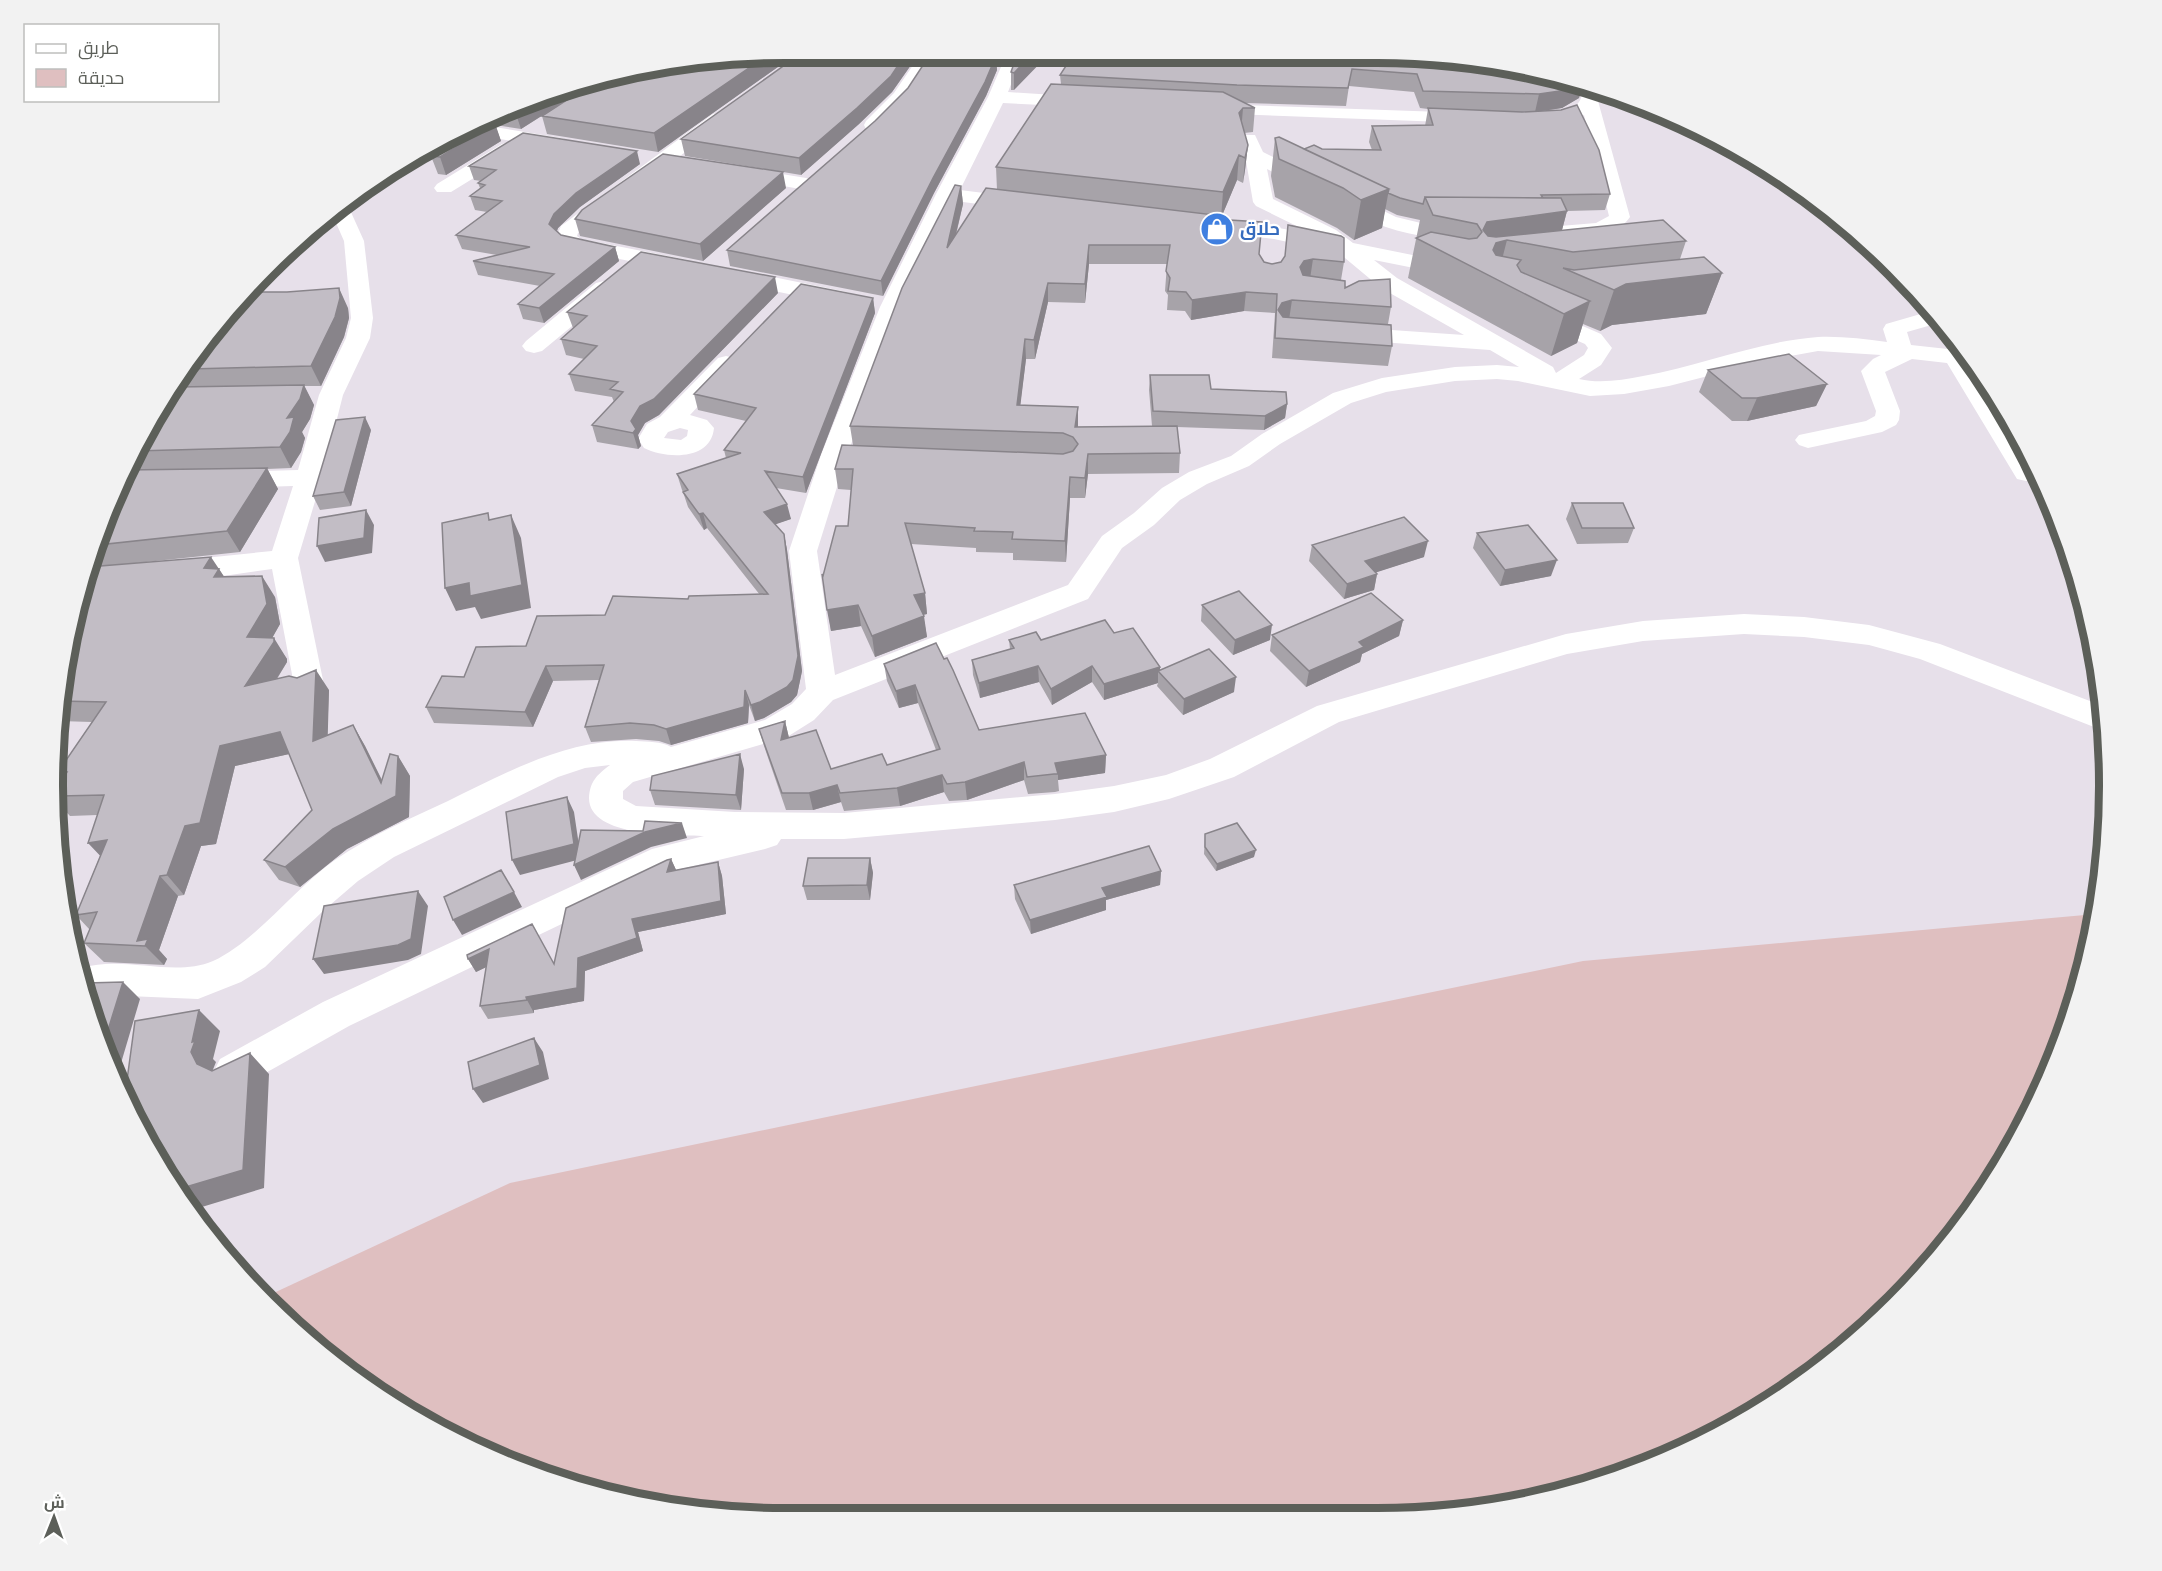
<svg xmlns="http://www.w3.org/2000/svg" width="2162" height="1571" font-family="Helvetica,Cairo,sans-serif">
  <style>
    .green { fill: #dfbfc0 }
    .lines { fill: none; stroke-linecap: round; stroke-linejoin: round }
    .minor { fill: #fff; fill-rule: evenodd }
    .wall { fill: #a7a3a9 }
    .shaded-wall { fill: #88848a }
    .building { fill: #c2bdc5; stroke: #88848a; stroke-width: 1.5 }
    .labels { text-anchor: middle; stroke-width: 4.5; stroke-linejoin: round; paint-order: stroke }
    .far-shop-label { font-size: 18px; font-weight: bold; fill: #366cbe; stroke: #fff; text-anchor: start }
    .rim { fill: none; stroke: #5c5f59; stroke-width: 8 }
  </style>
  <rect width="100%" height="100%" fill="#e7e0ea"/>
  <path class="green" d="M2096 914 2071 1021 2011 1152 1928 1269 1823 1367 1657 1463 1473 1512 737 1517 595 1493 419 1420 302 1337 265 1297 510 1183 913 1099 1583 961Z"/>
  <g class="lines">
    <path class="minor" d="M1007 53H1023L1008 92 1085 97 1091 98 1094 102 1091 106 1085 107 1003 103 960 190 1025 198 1032 200 1035 204 1032 208 1025 210 955 201 902 307 847 455 817 551 835 675 1068 585 1102 536 1134 513 1162 488 1189 472 1231 456 1262 434 1333 393 1382 378 1455 367 1497 365 1519 367 1490 350 1340 339 1336 334 1340 329 1348 327 1464 335 1381 288 1339 253 1274 239 1209 231 1206 227 1209 223 1216 221 1274 227 1315 235 1256 206 1253 202 1245 155 1239 139 1241 135H1255L1263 152 1396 217 1425 224 1469 226 1472 230 1469 234C1402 251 1325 198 1267 169L1273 199 1336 230 1353 243 1462 265 1465 270 1462 275 1454 276 1374 260 1397 278 1553 367 1556 373 1584 355 1588 348 1585 344 1530 320 1527 315 1530 310 1538 308 1546 310 1601 334 1612 348 1601 365 1579 379C1600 384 1622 380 1643 376 1700 366 1760 341 1818 337 1840 336 1864 339 1887 342L1883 329 1886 324 1931 311 1942 322 1907 332 1911 345 1966 351 2039 474 2035 479 2026 481 2017 479 1947 363 1912 359 1885 372 1900 411 1899 420 1896 425 1882 432 1808 448 1799 445 1795 440 1799 435 1866 421 1875 416 1876 411 1861 371 1873 359 1881 355 1818 351 1774 359 1669 386 1624 394 1590 396 1518 381 1497 379 1455 381 1386 392 1351 403 1280 444 1249 466 1207 484 1180 500 1154 525 1122 548 1088 599 833 700 814 720 787 737 633 782 623 791V799L636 806 735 812 844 813 1055 794 1114 786 1166 775 1210 759 1317 706 1566 634 1643 621 1744 614 1804 617 1869 625 1940 644 2103 706 2107 730 2094 727 1920 659 1869 645 1804 637 1744 634 1643 641 1567 654 1339 722 1234 777 1169 799 1114 812 1055 820 844 839H781L777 845 765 849 672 871 349 1026 248 1083 234 1089 220 1083 214 1071 220 1059 323 1002 652 849 704 836C677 835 589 838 589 798 590 781 597 775 610 765L585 768 558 777 394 857 358 881 323 911 265 967 241 982 198 999 128 996 90 999 82 968C124 955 173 978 213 961 255 942 295 888 335 860 370 836 409 819 448 801 508 772 568 738 636 741 648 742 661 741 671 747L765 720 792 704 806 689 789 551 821 455 880 307 936 194 988 97Z
      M926 54 932 55 934 59 907 101 880 129H866L864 125 866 121 894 93 920 55Z
      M1584 84 1599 89 1598 101 1630 217C1616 238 1582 240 1560 234L1557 230 1560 226 1596 223 1609 216 1584 115C1568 122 1545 127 1529 123L1526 119 1529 115C1543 112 1569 116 1579 102 1583 97 1581 89 1584 84Z
      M1211 104 1471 113 1477 114 1480 118 1477 122 1471 123 1205 113 1202 109 1205 105Z
      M719 113 725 114 728 118 725 122 578 233 577 236 581 239 688 260 691 265 688 270 680 271 574 250 567 248 556 238 561 226 713 114Z
      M476 124 561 138 568 140 570 144 568 148 561 150 461 132Z
      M509 142 516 144 518 148 516 152 451 192H437L434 188 437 184 502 144Z
      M739 167 806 178 813 180 816 184 813 188 806 190 732 177 729 173 732 169Z
      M345 205 350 210 364 241 373 318 370 338 343 395 322 478 298 558 324 685 320 693 309 696 298 693 294 685 272 569 230 575 80 589 87 570 272 551 293 486 227 488 218 486 214 480 218 474 227 472 298 470 319 395 346 338 351 318 344 241 333 216Z
      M734 269 842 291 850 293 853 298 850 303 842 305 726 281 723 276 726 271Z
      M604 281 612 283 615 288 612 293 542 351 534 353 526 351 522 346 526 341 596 283Z
      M726 356 734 358 738 363 690 415 707 420 714 428C711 461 666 459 644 448L638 439 647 424 660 417 718 358ZM680 428 688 430 687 436 681 440 664 438 668 432Z"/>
  </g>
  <path class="wall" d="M786 52H799L658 152 547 134 542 116 556 107 521 129 495 125 501 141 446 175 438 174 429 151 426 150 505 108Z
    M940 52H1006L1004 56Z
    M1018 52 1014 90H1011V72Z
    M1075 52 1583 83 1579 98 1562 108 1543 111 1610 194 1605 210 1567 211 1562 230 1686 241 1680 259 1722 273 1706 314 1612 325 1600 331 1583 324 1577 343 1551 356 1408 278 1420 220 1397 215 1385 209 1382 228 1354 240 1337 228 1275 197 1271 176 1275 138 1304 149 1372 150 1369 142 1372 126H1425L1428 109 1420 108 1414 92 1349 86 1346 106 1245 103 1255 108 1253 132 1244 133 1248 145 1245 170 1243 183 1237 180 1221 218 1215 217V219L1259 255 1264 262 1272 264 1281 262 1285 257 1288 225 1344 262 1341 280 1345 288 1391 307 1388 324 1392 346 1388 366 1272 358 1275 313 1244 311 1191 320 1185 311 1167 310 1168 295 1165 291 1167 264H1089L1085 303 1048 302 1035 359H1026L1020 405 1078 407V427L1152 426 1149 390 1150 375 1211 389 1287 404 1285 418 1264 430 1177 427 1180 453 1179 473 1088 474 1085 498H1070L1066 562 1013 560V553L976 552V548L911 544 925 593 927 614 923 615 927 637 875 657 861 626 831 631 823 576 848 526 851 490 838 489 835 469 853 445 850 426 961 186 963 204 956 235 997 190 996 167 1061 84 1060 75Z
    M996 56 997 70 986 96 934 193 883 296 730 266 727 250Z
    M911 65 892 92 859 124 801 175 685 156 681 139Z
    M640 164 580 207 558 228 557 231 561 235 615 247 619 261 544 323 523 319 518 304 540 286 478 275 473 261 497 255 462 249 456 235 487 212 475 210 470 196 480 188 478 183 481 181 474 180 469 166Z
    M786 188 703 261 580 236 575 219Z
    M778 293 659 415 645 423 638 435 641 446 638 449 597 442 592 425 614 402 612 397 575 391 569 374 584 359 566 355 561 339 573 328 567 312Z
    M873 298 875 313 806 493 776 488 791 519 775 524 784 534 787 550 802 671 797 695 791 702 764 718 755 721 749 705 748 723 671 745 659 741 636 739 591 742 585 727 599 680 553 681 533 727 434 723 426 707 464 677 526 646 605 615 688 599 760 595 707 528 704 530 688 507 683 492 682 490 677 474 726 458 724 450 746 421 698 410 694 394Z
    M234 302 348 308 349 318 344 337 321 386H304L314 405 310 419 302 432 305 438 301 452 291 468 267 469 278 489 240 552 118 565 219 569 224 577 275 597 280 624 272 638 287 659V662L277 679 329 690 327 736 353 725 365 746 382 780 398 756 410 776 409 817 347 849 300 887 279 880 264 860 312 810 289 754 235 766 216 844 201 846 184 895 178 896 159 950 167 959 164 965 104 962 84 943 90 930 76 915 100 856 97 815 70 816 59 804V768L60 769 92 722 59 721V689L78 595 128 462Z
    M1708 370 1827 384 1816 406 1747 421H1732L1699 392Z
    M371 430 351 506 320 510 313 496Z
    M1572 503 1634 528 1628 543 1577 544 1566 519Z
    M1477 533 1551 576 1500 586 1473 548Z
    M1312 545 1424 557 1376 572 1377 574 1374 590 1344 599 1309 561Z
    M1202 605 1270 640 1233 655 1201 621Z
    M1403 620 1399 636 1362 654 1360 662 1306 687 1270 651 1272 635Z
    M1114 633 1160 667V670L1234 692 1183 715 1157 686 1158 683 1104 700 1092 682 1052 705 1039 682 980 698 973 675 972 660 1010 649 1009 640H1041Z
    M884 664 979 730 1106 755 1105 773 1058 780 1059 791 1055 792 1028 794 1024 780 967 800 949 801 944 792 900 806 844 811 841 802 813 810H786L764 746 759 729 785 721 789 738 831 769 887 765 936 750 918 703 899 708 887 681Z
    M744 769 741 810 655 805 650 790Z
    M1205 834 1254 857 1216 871 1204 854Z
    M870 858 873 873 870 900H807L803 886Z
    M671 859 676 870 718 862 722 876 726 914 638 932 643 951 585 971 584 1001 534 1010V1013L488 1019 480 1006 486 967 476 972 468 959 554 964Z
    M1161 871 1160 885 1106 900V910L1031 934 1015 899 1014 885Z"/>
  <path class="shaded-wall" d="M786 52H799L658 152 654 133 768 55Z
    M907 52H910L911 65 892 92 859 124 801 175 799 158Z
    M1034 52H1051L1014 90V73Z
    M996 56 997 70 986 96 934 193 883 296 881 281 933 178Z
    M604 76 521 129 515 111 536 98 595 78Z
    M1580 82 1583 83 1579 98 1562 108 1535 112 1539 94Z
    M1243 108 1241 133 1239 113Z
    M495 123 501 141 446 175 440 157Z
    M1248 145 1245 170 1243 183 1245 158Z
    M637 151 640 164 580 207 558 228 554 238 549 224 554 214 576 193Z
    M1239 155 1237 180 1221 218 1223 192Z
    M783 172 786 188 703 261 700 244Z
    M961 186 963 204 948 267 947 248Z
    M1389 189 1382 228 1354 240 1361 200Z
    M1567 211 1557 249 1507 240 1497 279 1483 230 1487 222Z
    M1089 245V264L1085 303V284Z
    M615 247 619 261 544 323 539 308Z
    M1313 259 1310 279 1301 281 1300 267 1304 261Z
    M1722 273 1706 314 1612 325 1600 331 1614 290 1626 284Z
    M775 277 778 293 659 415 645 423 638 435 641 446 638 449 633 433 631 421 640 406Z
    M1048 283V302L1035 359 1034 340Z
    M339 288 348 308 349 318 344 337 321 386 311 366Z
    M1246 292 1244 311 1191 320 1192 300Z
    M873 298 875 313 806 493 803 477Z
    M1292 300 1289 320 1279 323 1278 310 1282 303Z
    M1590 301 1577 343 1551 356 1564 314Z
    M1025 339 1026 359 1018 425 1017 405Z
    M1827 384 1816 406 1747 421 1757 398Z
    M304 385 314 405 310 419 302 432 305 438 301 452 291 468 280 447 287 418Z
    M1287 404 1285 418 1264 430 1265 416Z
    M1078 407V428L1075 427Z
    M365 417 371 430 351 506 344 492Z
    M1088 454V474L1085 498V478Z
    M267 468 278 489 240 552 227 531Z
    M1070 477V498L1066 562 1065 541Z
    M787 504 791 519 768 527 764 512Z
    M366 510 374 525 372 553 325 562 317 546Z
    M703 513 707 528 704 530 699 514Z
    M511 515 521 538 531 608 481 619 475 607 456 611 445 588Z
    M784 534 787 550 802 671 797 695 791 702 764 718 755 721 751 705Z
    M1428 541 1424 557 1362 577 1365 561Z
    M211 557 233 590 204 568Z
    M1557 560 1551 576 1500 586 1505 570Z
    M1377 574 1374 590 1344 599 1347 584Z
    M262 576 275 597 280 624 261 658 247 637Z
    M925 593 927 614 917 616 914 595Z
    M858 605 861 626 831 631 827 610Z
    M924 616 927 637 875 657 872 636Z
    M1403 620 1399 636 1362 654 1360 662 1306 687 1309 671 1359 642Z
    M1272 625 1270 640 1233 655 1235 640Z
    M274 638 287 659V662L259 707 245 686Z
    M546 666 553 681 533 727 525 712Z
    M1038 666 1039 682 980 698 979 683Z
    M1092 666V682L1052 705 1051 689Z
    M1160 667V672L1158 671V683L1104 700V684Z
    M316 670 329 690 327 762 313 741Z
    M1236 677 1234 692 1183 715 1184 699Z
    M915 685 918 703 899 708 896 691Z
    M745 690 749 705 748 723 671 745 666 729Z
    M785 721 789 738 781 740Z
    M353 725 365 746 391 799 398 756 410 776 409 817 347 849 300 887 285 867 381 783Z
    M280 732 294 753 235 766 216 844 201 846 184 895 167 875 185 826 220 746Z
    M740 754 744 769 741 810 736 795Z
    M1106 755 1105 773 1058 780V774L1055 763Z
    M1024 762V780L967 800 965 782Z
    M942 775 944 792 900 806 897 788Z
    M837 785 841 802 813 810 809 793Z
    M567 797 574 812 581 859 520 875 512 860Z
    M682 823 687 838 651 847 581 880 574 865 645 832Z
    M107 840V863L88 843Z
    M1256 850 1254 857 1216 871 1217 864Z
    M870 858 873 873 870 900 867 885Z
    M671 859 677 872H667Z
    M718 862 722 876 726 914 638 932 643 951 585 971 584 1001 534 1010V1013L527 1000 526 997 578 958 632 919Z
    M1161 871 1160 885 1106 900V910L1031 934 1030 920 1102 888Z
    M160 876 178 896 159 950 167 959 164 965 145 946 137 941Z
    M418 891 428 906 421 954 408 960 324 974 313 959Z
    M514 892 522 907 462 935 453 920Z
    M489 949 497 962 476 972 468 959Z
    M123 982 140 999 116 1080 108 1066 103 1046Z
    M199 1010 220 1031 213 1059 216 1062 212 1072 197 1064 191 1052 192 1042Z
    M534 1038 543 1052 549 1079 483 1103 473 1089Z
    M250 1053 269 1074 264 1188 192 1210 179 1189Z"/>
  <path class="building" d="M803 52H907L891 76 857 108 799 158 681 139Z
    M1018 52H1034L1014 73 1011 72Z
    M1075 52H1377L1566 77 1580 82 1567 90 1539 94 1423 91 1417 74 1352 69 1348 88 1237 85 1060 75Z
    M931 53 996 56 985 82 933 178 881 281 727 250 875 121 908 88Z
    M768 55 654 133 542 116 602 77Z
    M1051 84 1223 92 1255 108H1243L1239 113 1248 145 1245 158 1239 155 1223 192 996 167Z
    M536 98 515 111 504 109 505 108Z
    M1577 105 1599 150 1610 194 1541 195 1543 198 1425 197 1423 204 1400 198 1388 193 1389 189 1304 149 1314 145 1322 149 1381 150 1372 126 1433 125 1428 108 1522 112 1561 110Z
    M481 121 495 123 440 157 432 156 439 151 429 149Z
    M523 133 637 151 576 193 554 214 549 224 561 235 615 247 539 308 518 304 554 274 473 261 530 247 456 235 502 201 470 196 485 185 478 183 496 170 469 166Z
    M1279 137 1389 189 1361 200 1343 188 1279 159 1275 138Z
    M663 154 783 172 700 244 575 219 582 210Z
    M955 185 961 186 947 248 986 188 1215 215 1213 219 1262 222 1259 254 1264 262 1272 264 1281 262 1285 256 1288 225 1341 236 1344 238V262L1313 259 1304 261 1300 267 1303 275 1345 281V288L1359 281 1390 279 1391 307 1292 300 1282 303 1278 310 1283 317 1391 325 1392 346 1275 338 1277 294 1246 292 1192 300 1186 292 1168 291 1170 278 1166 271 1170 245H1089L1085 284 1048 283 1034 340 1025 339 1017 405 1078 407 1075 427 1177 426 1180 453 1088 454 1085 478 1070 477 1065 541 1012 539 1013 532 974 531 975 528 905 523 925 593 914 595 924 616 872 636 858 605 827 610 822 574 823 576 836 526H848L853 469H835L842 445 1063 454 1073 451 1078 444 1073 437 1063 433 850 426 902 288Z
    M1425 197 1561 198 1567 211 1487 222 1483 230 1488 236 1496 237 1663 220 1686 241 1573 252 1507 240 1496 243 1493 250 1496 255 1521 260 1517 265 1521 272 1590 301 1564 314 1416 238 1431 232 1469 239 1477 238 1482 232 1477 224 1433 215Z
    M641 252 775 277 654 399 640 406 631 421 636 429 633 433 592 425 623 392 610 389 618 382 569 374 597 346 561 339 587 316 567 312Z
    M1704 257 1722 273 1626 284 1614 290 1563 268 1574 270Z
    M801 284 873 298 803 477 765 471 787 504 764 512 784 534 798 656 793 680 787 687 760 702 751 705 745 690 744 707 666 729 654 725 630 723 585 727 604 665 546 666 525 712 426 707 442 676 464 677 476 647 526 646 537 616 605 615 613 596 688 599 689 596 768 594 703 513 699 514 683 492 688 490 677 474 741 453 724 450 756 408 694 394Z
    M339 288 340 298 335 317 311 366 190 369 234 302 246 292H287Z
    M1789 354 1827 384 1757 398H1742L1708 370Z
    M1150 375H1209L1211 389 1286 392 1287 404 1265 416 1153 411Z
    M304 385 300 399 287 418 294 417 290 432 280 447 135 451 178 387Z
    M365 417 344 492 313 496 336 420Z
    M267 468 227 531 97 545 125 470Z
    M1572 503H1623L1634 528H1582Z
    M366 510 364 538 317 546 319 518Z
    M488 513 489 520 511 515 522 585 470 596 469 583 445 588 442 523Z
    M1404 517 1428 541 1365 561 1377 574 1347 584 1312 545Z
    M1528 525 1557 560 1505 570 1477 533Z
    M211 557 204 568 219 569 214 577 262 576 267 604 247 637 274 638V642L245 686 289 676 297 678 316 670 313 741 353 725 381 783 390 754 398 756 396 796 333 829 285 867 264 860 312 810 280 732 220 746 200 823 185 826 167 875 160 876 137 941 148 939 145 946 84 943 97 912 76 915 107 840 88 843 104 795 59 796V785L67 772H59V768L60 769 106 702 59 701V689L78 595 88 567Z
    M1239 591 1272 625 1235 640 1202 605Z
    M1371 593 1403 620 1359 642 1364 647 1309 671 1272 635Z
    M1105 620 1114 633 1133 628 1160 667 1104 684 1092 666 1051 689 1038 666 979 683 972 660 1014 648 1009 640 1036 632 1041 640Z
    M936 643 944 659 947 658 953 670 979 730 1085 713 1106 755 1055 763 1058 774H1054L1027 777 1024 762 965 782 947 784 942 775 897 788 840 793 837 785 809 793H782L759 729 785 721 781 740 816 730 831 769 882 754 887 765 940 749 915 685 896 691 884 664Z
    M1209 649 1236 677 1184 699 1158 671Z
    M740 754 736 795 650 790 652 776Z
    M567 797 574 844 512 860 506 812Z
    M645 821 682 823 645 832 574 865 581 830 643 831Z
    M1237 823 1256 850 1217 864 1205 847V834Z
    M1149 846 1161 871 1102 888 1107 897 1030 920 1014 885Z
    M808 858H870L867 885 803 886Z
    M671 859 667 872 718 862 721 901 632 919 637 938 578 958 577 988 526 997 527 1000 480 1006 489 949 468 959 467 955 532 924 554 964 566 908 667 860Z
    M501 870 514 892 453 920 444 897Z
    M418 891 411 939 398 945 313 959 324 906Z
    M123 982 103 1046 86 983Z
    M199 1010 192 1042 195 1041 191 1052 197 1064 212 1071 250 1053 243 1170 179 1189 125 1095 135 1021Z
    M534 1038 540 1065 473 1089 468 1062Z"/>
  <defs>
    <symbol id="shop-disc" viewBox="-11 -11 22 22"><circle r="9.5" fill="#3f7fe0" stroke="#fff"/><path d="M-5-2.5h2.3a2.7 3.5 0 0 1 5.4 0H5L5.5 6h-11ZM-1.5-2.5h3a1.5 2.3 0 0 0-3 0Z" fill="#fff"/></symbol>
  </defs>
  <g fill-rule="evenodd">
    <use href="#shop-disc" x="1198" y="210" width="38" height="38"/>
  </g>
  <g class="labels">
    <g class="far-shop-label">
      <text x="1240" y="235">حلاق</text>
    </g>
  </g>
  <path d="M0 0H2162V1571H0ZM785 63H1377A722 722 0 0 1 2099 785V786A722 722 0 0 1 1377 1508H785A722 722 0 0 1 63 786V785A722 722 0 0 1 785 63Z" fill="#f2f2f2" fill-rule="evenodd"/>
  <path class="rim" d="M785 63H1377A722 722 0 0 1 2099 785V786A722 722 0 0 1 1377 1508H785A722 722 0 0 1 63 786V785A722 722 0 0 1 785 63Z"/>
  <rect x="24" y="24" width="195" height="78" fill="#ffffff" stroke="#bebfbd" stroke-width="1.5"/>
  <rect x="36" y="44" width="30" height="9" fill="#ffffff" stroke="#bebfbd" stroke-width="1.5"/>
  <text x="78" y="54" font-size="18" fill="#5c5f59">طريق</text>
  <rect x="36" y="69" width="30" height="18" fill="#dfbfc0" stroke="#bebfbd" stroke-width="1.5"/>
  <text x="78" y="84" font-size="18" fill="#5c5f59">حديقة</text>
  <g transform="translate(54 1517) rotate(1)" stroke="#ffffff" stroke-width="4.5" paint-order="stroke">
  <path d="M0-4.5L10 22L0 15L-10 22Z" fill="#5c5f59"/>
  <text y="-9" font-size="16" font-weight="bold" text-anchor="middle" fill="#5c5f59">ش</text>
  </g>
</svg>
